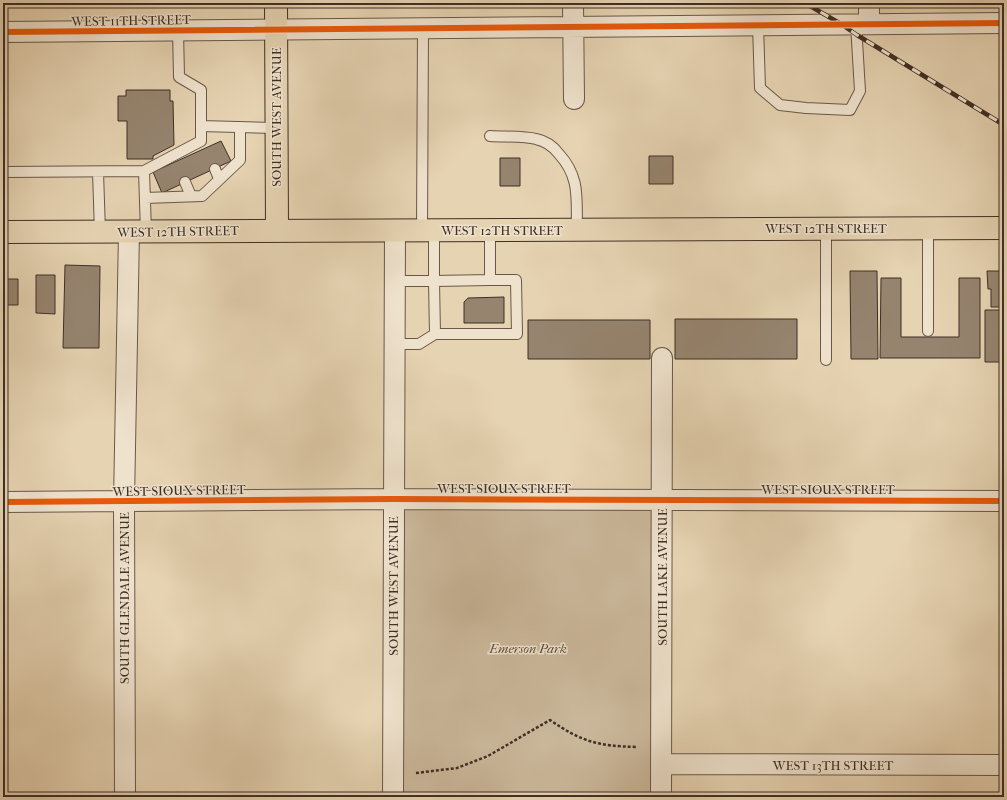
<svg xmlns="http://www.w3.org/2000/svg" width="1007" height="800" font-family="'IM FELL French Canon',serif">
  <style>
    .green { fill: #cab79a; stroke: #847360 }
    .building { fill: #96846f; stroke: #3f2f26 }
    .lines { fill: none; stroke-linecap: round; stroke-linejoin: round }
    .service-casing { stroke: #695849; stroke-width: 12 }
    .minor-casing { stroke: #695849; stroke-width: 22 }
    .primary-casing { stroke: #3f2f26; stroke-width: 24 }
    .path { stroke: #3f2f26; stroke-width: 2.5; stroke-dasharray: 3 2; stroke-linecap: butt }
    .service { stroke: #efe2cd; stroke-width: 10 }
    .minor { stroke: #efe2cd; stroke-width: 20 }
    .primary { stroke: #e6d3b2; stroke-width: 22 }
    .rail-casing { stroke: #3f2f26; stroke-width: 4.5 }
    .rail { stroke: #efe2cd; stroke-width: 3; stroke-dasharray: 9; stroke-linecap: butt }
    .cycleway-casing { stroke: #efe2cd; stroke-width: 8 }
    .cycleway { stroke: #e8590c; stroke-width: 6 }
    .labels { text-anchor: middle; stroke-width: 3; stroke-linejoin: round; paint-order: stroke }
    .street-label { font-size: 13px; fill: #3f2f26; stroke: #efe2cd }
    .park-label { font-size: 13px; font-style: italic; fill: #5b4a3d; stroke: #efe2cd }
  </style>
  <rect width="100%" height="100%" fill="#e6d3b2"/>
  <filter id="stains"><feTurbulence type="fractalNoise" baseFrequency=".005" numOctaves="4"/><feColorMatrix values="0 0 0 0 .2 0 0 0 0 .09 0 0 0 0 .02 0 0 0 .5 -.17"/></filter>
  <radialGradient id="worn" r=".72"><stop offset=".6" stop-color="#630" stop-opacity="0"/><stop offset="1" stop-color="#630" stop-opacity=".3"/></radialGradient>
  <path class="green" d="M393 499 662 500 663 797H393Z"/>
  <path class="building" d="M126 90H170V101H173L174 145 153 156V159H127V121H118V96H126Z
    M221 141 231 161 162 193 153 172Z
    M649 156H673V184H649Z
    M500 158H520V186H500Z
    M65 265 100 266 99 348H63Z
    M850 271H877L878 359H851Z
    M987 271H1004V307H991V289H988Z
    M36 275H55V314L36 313Z
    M881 278H901V337H959V278H980V358H880Z
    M3 279H18V305H3Z
    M504 297V323H464V302L468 298Z
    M985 310H1000V348H1004V362H985Z
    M675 319H797V359H675Z
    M528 320H650V359H528Z"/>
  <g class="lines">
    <defs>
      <path id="service" d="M758 25 760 88 780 105 806 108 850 110 860 91 856 24
        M178 30 179 77 201 90V126L276 128
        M490 136C504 137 524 136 536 139 546 141 553 146 559 154 581 178 576 200 577 230
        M215 169 219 179
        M3 172 144 171
        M98 172 100 232
        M185 182 191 196
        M145 198 202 196 240 160V127
        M928 227V331
        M826 228V360
        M422 231 423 28
        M146 232 144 171 201 141V126
        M490 280H516L517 334H435L434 281Z
        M490 280V230
        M394 281H434V230
        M394 344H419L435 334"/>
      <path id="minor" d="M573 3 574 99
        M869 3V24
        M3 32 1004 23
        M3 502 393 499 1004 501
        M661 764 1004 765
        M125 797 124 502 129 232
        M393 797 395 231
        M661 797 662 358"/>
      <path id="primary" d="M276 3 277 230
        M3 232 1004 228"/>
    </defs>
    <use href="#service" class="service-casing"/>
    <use href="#minor" class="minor-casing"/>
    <use href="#primary" class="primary-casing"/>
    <path class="path" d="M416 773 457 768 488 756 550 720C582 742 598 746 637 747"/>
    <use href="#service" class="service"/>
    <use href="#minor" class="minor"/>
    <use href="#primary" class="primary"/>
    <defs>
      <path id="rail" d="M805 3 841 24 857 35 1004 125"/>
    </defs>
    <use href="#rail" class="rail-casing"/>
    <use href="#rail" class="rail"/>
    <defs>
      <path id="cycleway" d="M3 32 1004 23
        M3 502 393 499 1004 501"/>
    </defs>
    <use href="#cycleway" class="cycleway-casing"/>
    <use href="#cycleway" class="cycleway"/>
  </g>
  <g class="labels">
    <g class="street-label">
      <text transform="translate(131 20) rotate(-1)" y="5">WEST 11TH STREET</text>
      <text transform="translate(276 117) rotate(-90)" y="5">SOUTH WEST AVENUE</text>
      <text x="826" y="233">WEST 12TH STREET</text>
      <text x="502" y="235">WEST 12TH STREET</text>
      <text transform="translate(178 231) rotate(-1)" y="5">WEST 12TH STREET</text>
      <text x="504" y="493">WEST SIOUX STREET</text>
      <text x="828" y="494">WEST SIOUX STREET</text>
      <text transform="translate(179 490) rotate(-1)" y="5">WEST SIOUX STREET</text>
      <text transform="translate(662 577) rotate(-90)" y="5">SOUTH LAKE AVENUE</text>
      <text transform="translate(393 586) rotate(-90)" y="5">SOUTH WEST AVENUE</text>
      <text transform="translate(124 598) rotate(-90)" y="5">SOUTH GLENDALE AVENUE</text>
      <text x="833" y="770">WEST 13TH STREET</text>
    </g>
    <g class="park-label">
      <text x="528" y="653">Emerson Park</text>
    </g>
  </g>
  <rect width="1007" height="800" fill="none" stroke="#e6d3b2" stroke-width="16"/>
  <rect x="4" y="4" width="999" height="792" fill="none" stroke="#3f2f26" stroke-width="2"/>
  <rect x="8" y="8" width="991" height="784" fill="none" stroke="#3f2f26"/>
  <rect width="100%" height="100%" filter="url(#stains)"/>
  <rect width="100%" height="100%" fill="url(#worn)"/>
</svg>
